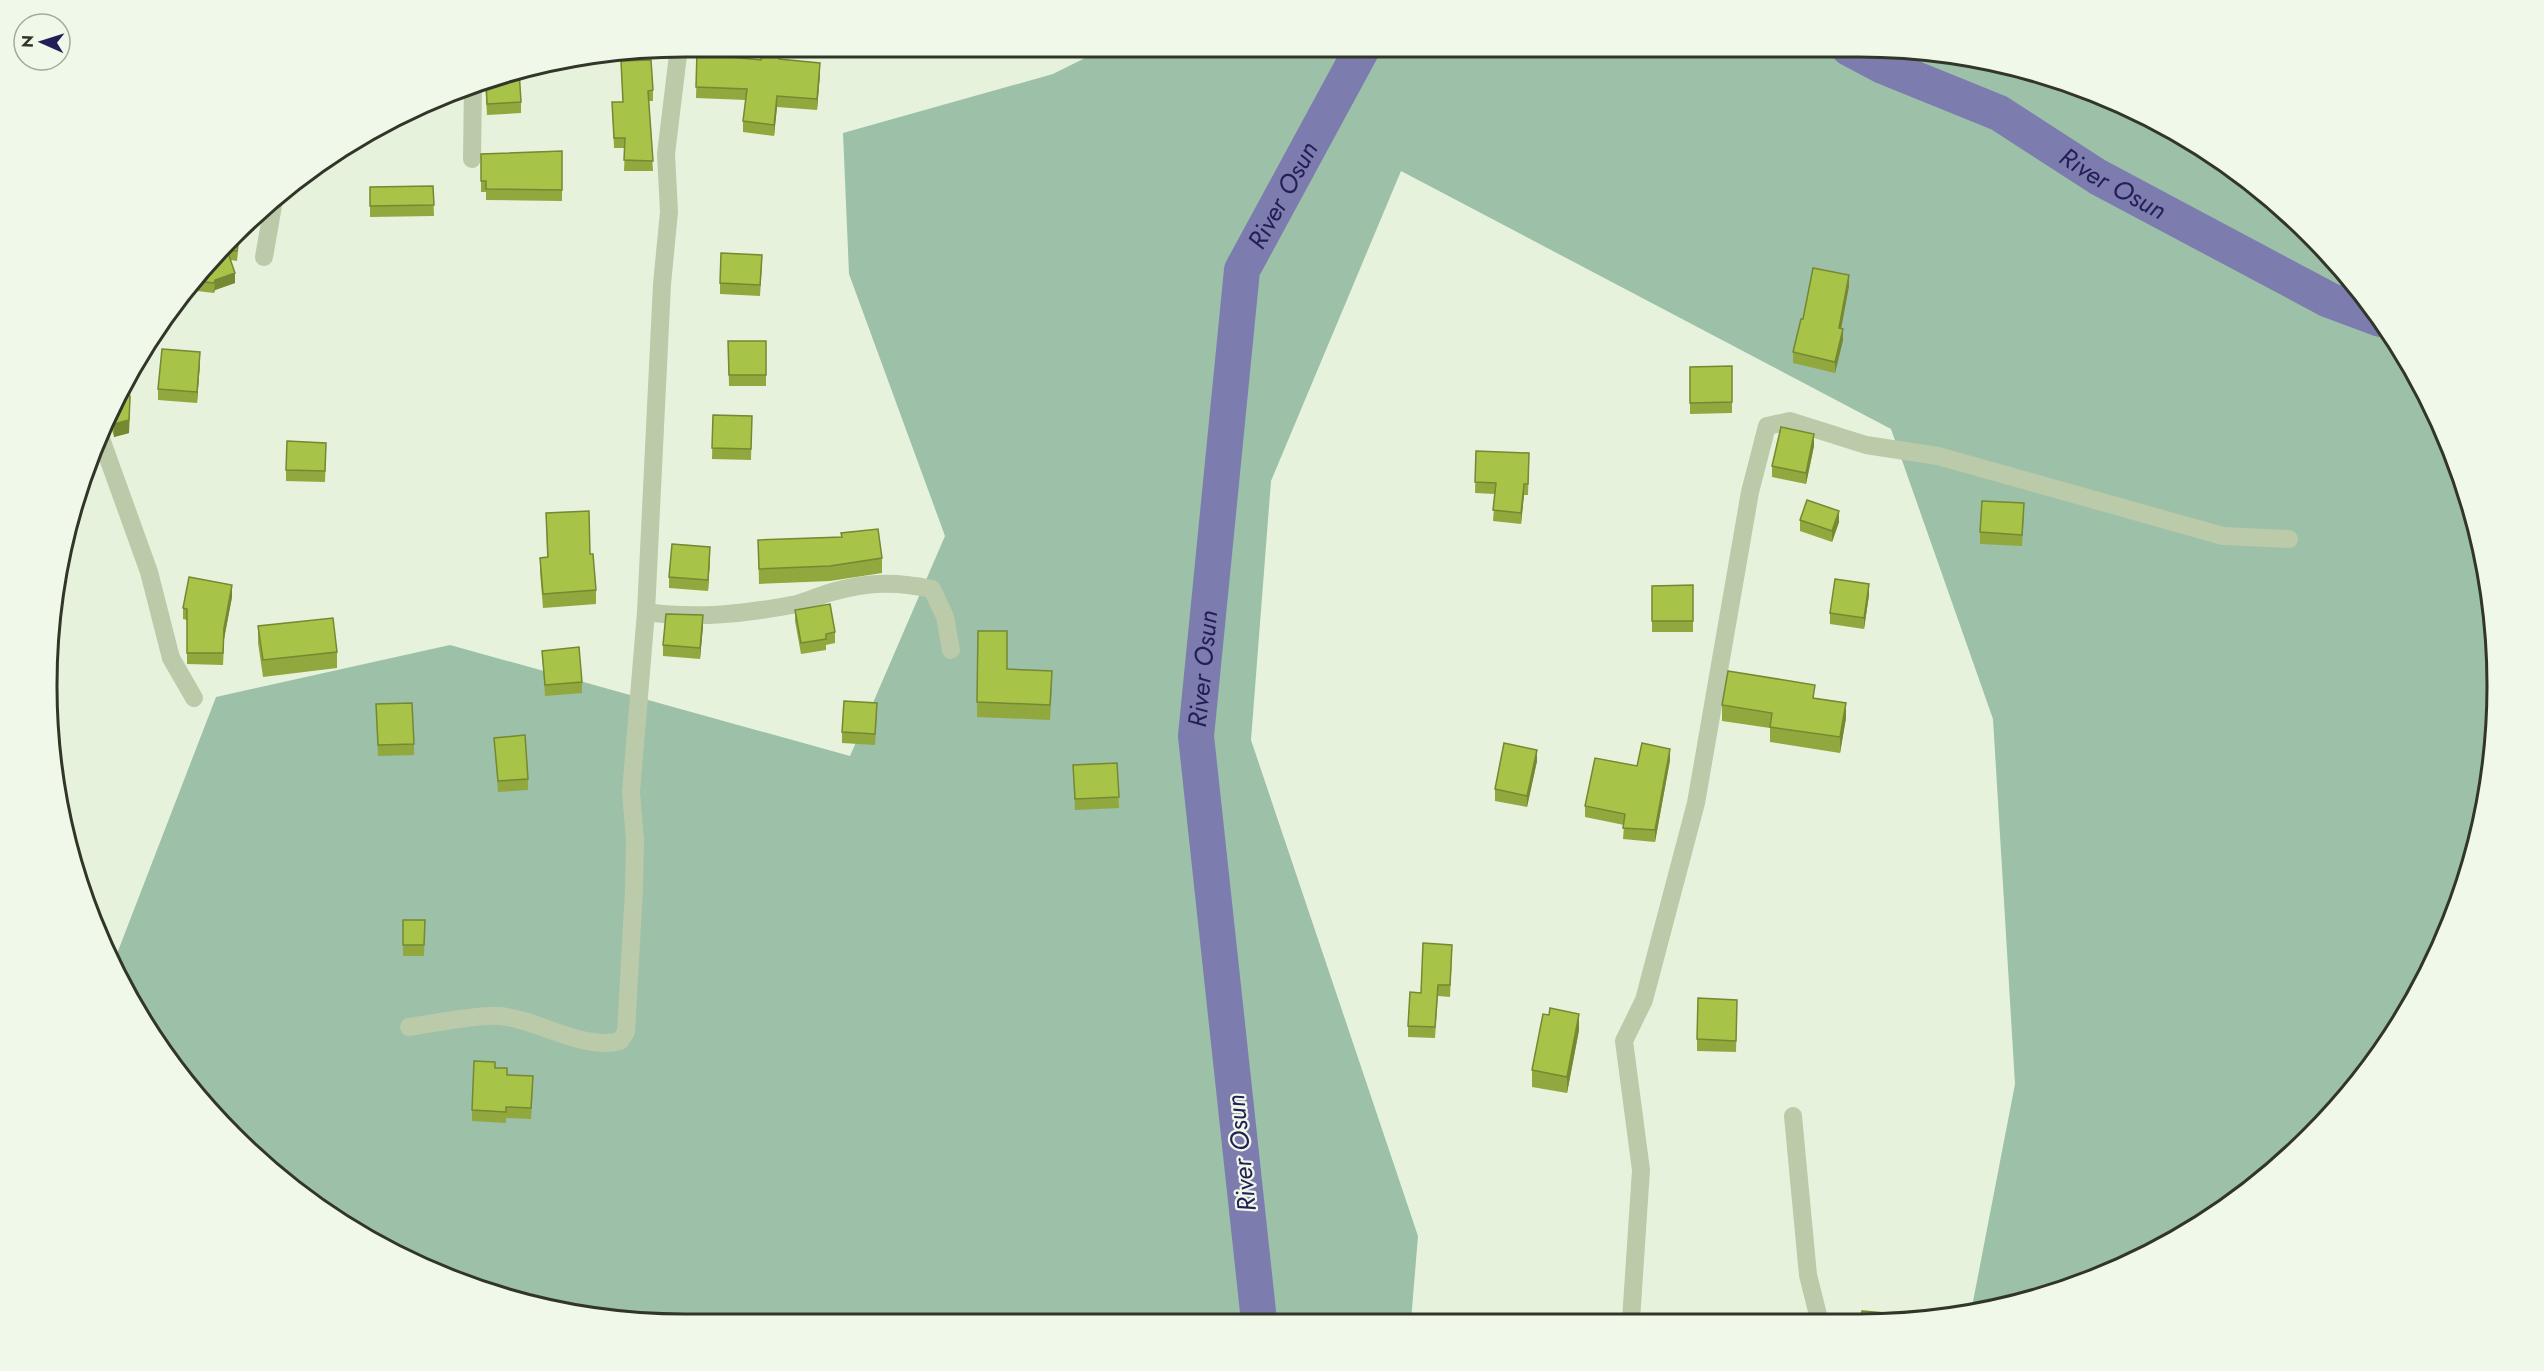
<svg xmlns="http://www.w3.org/2000/svg" width="2544" height="1371" font-family="Jost,sans-serif">
  <style>
    .green { fill: #9cc0a8 }
    .lines { fill: none; stroke-linecap: round; stroke-linejoin: round }
    .river { stroke: #7d7cae; stroke-width: 36 }
    .street { stroke: #bbcaa8; stroke-width: 18 }
    .wall { fill: #90a83e }
    .shaded-wall { fill: #758832 }
    .building { fill: #a7c348; stroke: #758832; stroke-width: 1.5 }
    .labels { text-anchor: middle; stroke-width: 4.5; stroke-linejoin: round; paint-order: stroke }
    .water-label { font-size: 26px; font-style: italic; fill: #221f57; stroke: #f0f9e9 }
    .rim { fill: none; stroke: #323628; stroke-width: 3 }
  </style>
  <rect width="100%" height="100%" fill="#e7f2dc"/>
  <path class="green" d="M1107 47 1900 48 2024 68 2178 132 2280 205 2365 296 2431 403 2476 520 2496 643 2492 769 2464 891 2412 1005 2311 1137 2213 1217 2064 1290 1971 1312 2015 1084 1993 719 1891 429 1401 171 1271 481 1251 740 1418 1236 1411 1321 644 1323 520 1303 366 1239 296 1192 205 1107 154 1040 113 964 216 697 450 645 850 756 945 536 849 274 843 133 1053 74Z"/>
  <g class="lines">
    <g class="river">
      <path id="s1" d="M1849 48 1883 66 1999 113 2098 177 2329 300 2380 319"/>
      <path id="s2" d="M1259 1321 1196 736 1242 270 1363 47"/>
    </g>
    <path class="street" d="M472 159 473 84
      M264 257 274 200
      M99 433 149 572 171 658 194 698
      M646 612C697 619 746 614 797 604 809 601 820 595 832 592 868 582 895 581 932 589L945 617 951 650
      M409 1027C432 1024 479 1014 500 1016 537 1019 582 1051 620 1041L626 1032 634 890 635 840 631 792 646 612 662 284 669 212 666 154 679 47
      M1793 1116 1808 1275 1819 1319
      M1631 1320 1641 1170 1624 1041 1644 1000 1696 803 1750 492 1767 426 1790 421 1866 445 1938 456 2223 536 2289 539"/>
  </g>
  <path class="wall" d="M697 51 730 57 761 60 779 59 820 74 817 110 777 107 774 136 743 132V121L746 100 696 98Z
    M621 61 653 90V101H649L653 171H624L625 148H614L612 102H623Z
    M485 79 521 102V113L487 115Z
    M562 151V201L486 200V192H481V154Z
    M433 186 434 216 370 217V187Z
    M240 232 237 261 231 260 235 283 215 290 214 293 197 291V281Z
    M762 266 760 296 720 294V283Z
    M1849 286 1841 329 1843 340 1835 373 1793 363V352L1803 319Z
    M728 341H766V386H729Z
    M147 343V354H142Z
    M200 363 197 403 158 400V389Z
    M1732 366V413L1690 414V367Z
    M131 374 129 433 114 437 108 416Z
    M713 415 752 416 751 460 712 459Z
    M1814 446 1806 484 1772 477V466Z
    M1476 451 1529 464 1528 495H1524L1521 524 1493 521 1495 494 1475 493Z
    M326 454 325 482 286 481V470Z
    M546 513 590 554 596 590V604L543 608 540 572V558L547 557Z
    M2024 514 2022 546 1980 544V532Z
    M1800 520 1839 522 1832 542 1800 531Z
    M841 533 882 558V573L830 581 759 584 758 540 841 537Z
    M710 558 708 591 669 588V577Z
    M1693 585V632H1652V586Z
    M1869 595 1864 629 1830 624V613Z
    M232 597 224 639 223 665 187 664V620L183 619V608Z
    M795 610 835 632V643L826 645V650L801 654 795 621Z
    M258 626 337 652V668L263 677 258 643Z
    M703 626 700 659 663 656V645Z
    M978 631 1007 669 1052 686 1050 720 977 717Z
    M542 651 582 682V693L545 696Z
    M1815 698 1846 718 1840 753 1770 742V728L1722 721V705Z
    M376 704 414 744V755L378 756Z
    M877 714 875 745 842 743V732Z
    M494 738 528 779V790L498 792Z
    M1670 760 1655 842 1623 839 1624 825 1585 817V806L1637 766Z
    M1537 761 1527 807 1495 801V789Z
    M1117 763 1119 808 1075 810 1073 765Z
    M403 920H425L424 956H403Z
    M1452 956 1450 997 1438 996 1435 1038 1408 1037V1026L1421 993Z
    M1737 1011 1736 1052 1697 1051V1039Z
    M1579 1030 1567 1093 1532 1087V1070Z
    M495 1068 533 1087 531 1119 506 1118V1123L472 1121V1110Z"/>
  <path class="shaded-wall" d="M820 63V74L817 110V99Z
    M777 96V107L774 136V125Z
    M235 273V283L215 290 214 293 215 280Z
    M1849 275V286L1839 339V328Z
    M1843 329V340L1835 373V362Z
    M200 352V363L197 403V392Z
    M130 397 129 433 114 437V424Z
    M1814 434V446L1806 484V473Z
    M1524 484V495L1521 524V513Z
    M1839 511V522L1832 542V531Z
    M710 547V558L708 591V580Z
    M1869 584V595L1864 629V618Z
    M232 585V597L224 639 223 665 224 628Z
    M703 615V626L700 659V648Z
    M1846 703V718L1840 753V737Z
    M1670 749V760L1655 842V830Z
    M1537 750V761L1527 807V796Z
    M1579 1014V1030L1567 1093V1077Z"/>
  <path class="building" d="M697 51 730 52V57L761 60 762 52 779 54V59L820 63 817 99 777 96 774 125 743 121 747 89 696 87Z
    M651 60 653 90 648 91 653 161 624 160 625 138H614L612 102H623L621 61Z
    M519 70 521 102 487 104 486 79Z
    M562 151V190L486 189V181H481V154Z
    M433 186 434 205 370 206V187Z
    M239 232 237 251 227 250 235 273 215 280 214 283 197 281 198 274 205 264Z
    M721 253 762 255 760 285 720 283Z
    M1813 268 1849 275 1839 328 1843 329 1835 362 1793 352 1801 319H1803Z
    M728 341H766V375H729Z
    M162 349 200 352 197 392 158 389Z
    M1732 366V402L1690 403V367Z
    M130 375V385H126L130 397 129 420 114 424 110 412Z
    M713 415 752 416 751 449 712 448Z
    M1781 427 1814 434 1806 473 1772 466Z
    M287 441 326 443 325 471 286 470Z
    M1476 451 1529 453 1528 484H1524L1521 513 1493 510 1496 483 1475 482Z
    M1807 500 1839 511 1832 531 1800 520Z
    M1982 501 2024 503 2022 535 1980 532Z
    M589 511 590 554H593L596 590 543 594 540 558 548 557 546 513Z
    M878 529 882 558 830 566 759 569 758 540 842 537 841 533Z
    M672 544 710 547 708 580 669 577Z
    M189 577 232 585 224 628 223 653H187V609L183 608Z
    M1835 579 1869 584 1864 618 1830 613Z
    M1693 585V621H1652V586Z
    M830 604 835 632 826 634V639L801 643 795 610Z
    M666 614 703 615 700 648 663 645Z
    M333 618 337 652 263 660 258 626Z
    M978 631H1007V669L1052 671 1050 705 977 702Z
    M579 647 582 682 545 685 542 651Z
    M1728 671 1815 685 1813 698 1846 703 1840 737 1770 727 1772 713 1722 705Z
    M844 701 877 703 875 734 842 732Z
    M412 703 414 744 378 745 376 704Z
    M525 735 528 779 498 781 494 738Z
    M1504 743 1537 750 1527 796 1495 789Z
    M1642 743 1670 749 1655 830 1623 828 1625 814 1585 806 1595 758 1637 766Z
    M1117 763 1119 797 1075 799 1073 765Z
    M403 920H425L424 945H403Z
    M1423 943 1452 945 1450 985H1438L1435 1027 1408 1026 1410 992 1421 993Z
    M1698 998 1737 1000 1736 1041 1697 1039Z
    M1550 1008 1579 1014 1567 1077 1532 1070 1543 1014 1549 1015Z
    M474 1061 495 1062V1068H507V1075L533 1076 531 1108 506 1107V1112L472 1110Z
    M1862 1311 1946 1318 1942 1319H1862Z"/>
  <g class="labels">
    <g class="water-label">
      <text dy="9" stroke="none"><textPath href="#s1" startOffset="298">River Osun</textPath></text>
      <text dy="9" stroke="none"><textPath href="#s2" startOffset="1142">River Osun</textPath></text>
      <text dy="9" stroke="none"><textPath href="#s2" startOffset="656">River Osun</textPath></text>
      <text transform="translate(1241 1153) rotate(-96)" y="9">River Osun</text>
    </g>
  </g>
  <path d="M0 0H2544V1371H0ZM685 57H1859A628 628 0 0 1 2487 685V686A628 628 0 0 1 1859 1314H685A628 628 0 0 1 57 686V685A628 628 0 0 1 685 57Z" fill="#f0f9e9" fill-rule="evenodd"/>
  <path class="rim" d="M685 57H1859A628 628 0 0 1 2487 685V686A628 628 0 0 1 1859 1314H685A628 628 0 0 1 57 686V685A628 628 0 0 1 685 57Z"/>
  <g transform="translate(42 42) rotate(273)"><circle r="28" fill="#f0f9e9" stroke="#a4ab9c" stroke-width="1.5"/>
  <path d="M0-4.5L10 22L0 15L-10 22Z" fill="#221f57"/>
  <text y="-9" font-size="16" font-weight="bold" text-anchor="middle" fill="#323628">N</text>
  </g>
</svg>
